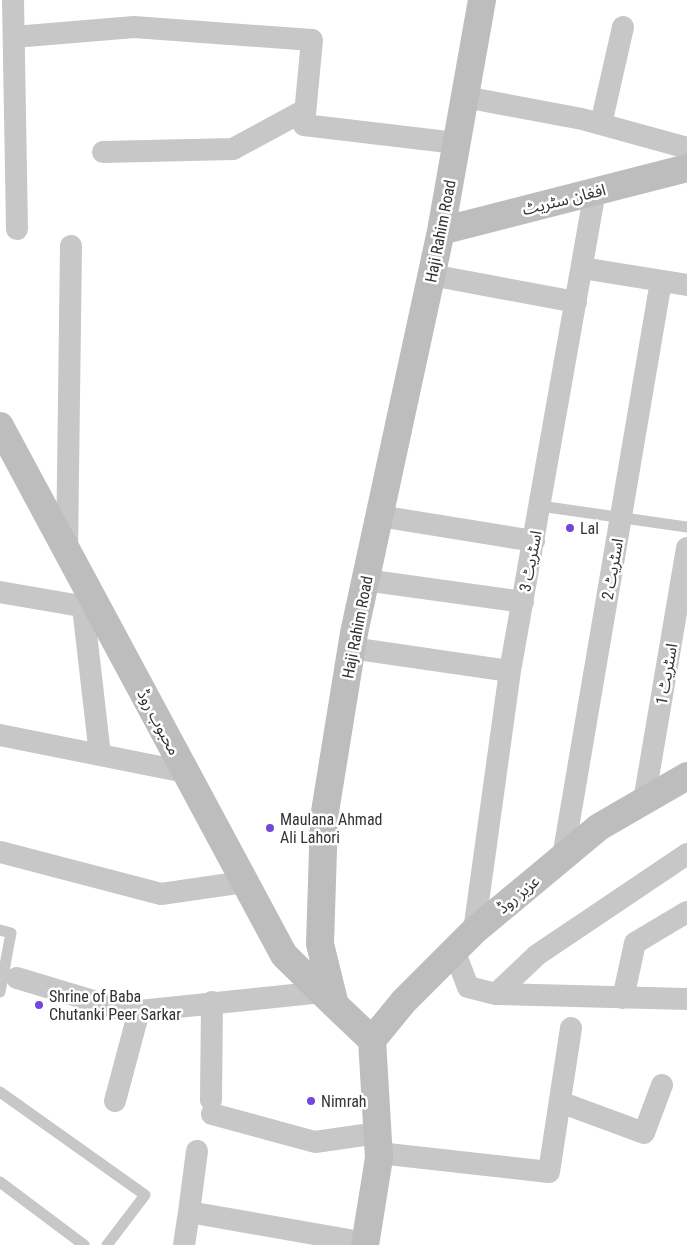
<svg xmlns="http://www.w3.org/2000/svg" width="687" height="1245" font-family="'Roboto Condensed','Noto Sans Arabic',sans-serif">
  <style>
    .lines { fill: none; stroke-linecap: round; stroke-linejoin: round }
    .lane { stroke: #c7c7c7; stroke-width: 11 }
    .street { stroke: #c7c7c7; stroke-width: 22 }
    .secondary { stroke: #bdbdbd; stroke-width: 28 }
    .poi-dot { fill: #7646d9; stroke: #fff; stroke-width: 2 }
    .labels { text-anchor: middle; stroke-width: 5; stroke-linejoin: round; paint-order: stroke }
    .street-label { font-size: 16px; fill: #333; stroke: #fff }
    .poi-label { font-size: 16px; fill: #333; stroke: #fff; text-anchor: start }
  </style>
  <rect width="100%" height="100%" fill="#fff"/>
  <g class="lines">
    <path class="lane" d="M540 506 687 527
      M0 930 11 933 0 992
      M0 1092 145 1195 107 1245
      M0 1182 84 1245"/>
    <path class="street" d="M13 0 17 229
      M14 37 134 27 312 40 304 125 456 143
      M465 97 582 119 687 148
      M601 124 623 27
      M103 152 233 149 305 110
      M582 268 687 285
      M431 275 576 302
      M379 516 534 541
      M67 552 71 246
      M365 580 523 602
      M0 592 98 609
      M83 607 100 755
      M351 648 510 671
      M0 735 185 772
      M644 801 687 548
      M0 852 161 894 244 882
      M563 857 661 281
      M474 931 510 671 595 191
      M454 950 468 987 496 994 687 999
      M17 978 130 1012 322 992
      M496 994 537 955 687 854
      M623 998 635 943 687 912
      M211 1100 212 1002
      M115 1101 139 1011
      M560 1102 644 1133 662 1085
      M212 1114 315 1142 378 1133
      M379 1153 549 1172 571 1028
      M189 1212 197 1151
      M184 1245 189 1212 366 1243"/>
    <path class="secondary" d="M441 231 687 168
      M0 426 284 955 335 1005
      M372 1040 404 1001 474 931 599 827 687 776
      M365 1245 379 1158 372 1040 335 1005 320 944 324 818 354 633 441 231 482 0"/>
  </g>
  <g class="poi-dot">
    <circle cx="570" cy="528" r="5"/>
    <circle cx="270" cy="828" r="5"/>
    <circle cx="39" cy="1005" r="5"/>
    <circle cx="311" cy="1101" r="5"/>
  </g>
  <g class="labels">
    <g class="street-label">
      <text transform="translate(564 199) rotate(-14)" y="6">افغان سٹریٹ</text>
      <text transform="translate(440 231) rotate(-79)" y="6">Haji Rahim Road</text>
      <text transform="translate(530 561) rotate(-79)" y="6">اسٹریٹ 3</text>
      <text transform="translate(612 569) rotate(-80)" y="6">اسٹریٹ 2</text>
      <text transform="translate(357 627) rotate(-79)" y="6">Haji Rahim Road</text>
      <text transform="translate(666 674) rotate(-80)" y="6">اسٹریٹ 1</text>
      <text transform="translate(159 722) rotate(62)" y="6">محبوب روڈ</text>
      <text transform="translate(518 894) rotate(-40)" y="6">عزیز روڈ</text>
    </g>
    <g class="poi-label">
      <text x="580" y="534">Lal</text>
      <text x="280" y="825">Maulana Ahmad<tspan x="280" dy="18">Ali Lahori</tspan></text>
      <text x="49" y="1002">Shrine of Baba<tspan x="49" dy="18">Chutanki Peer Sarkar</tspan></text>
      <text x="321" y="1107">Nimrah</text>
    </g>
  </g>
</svg>
